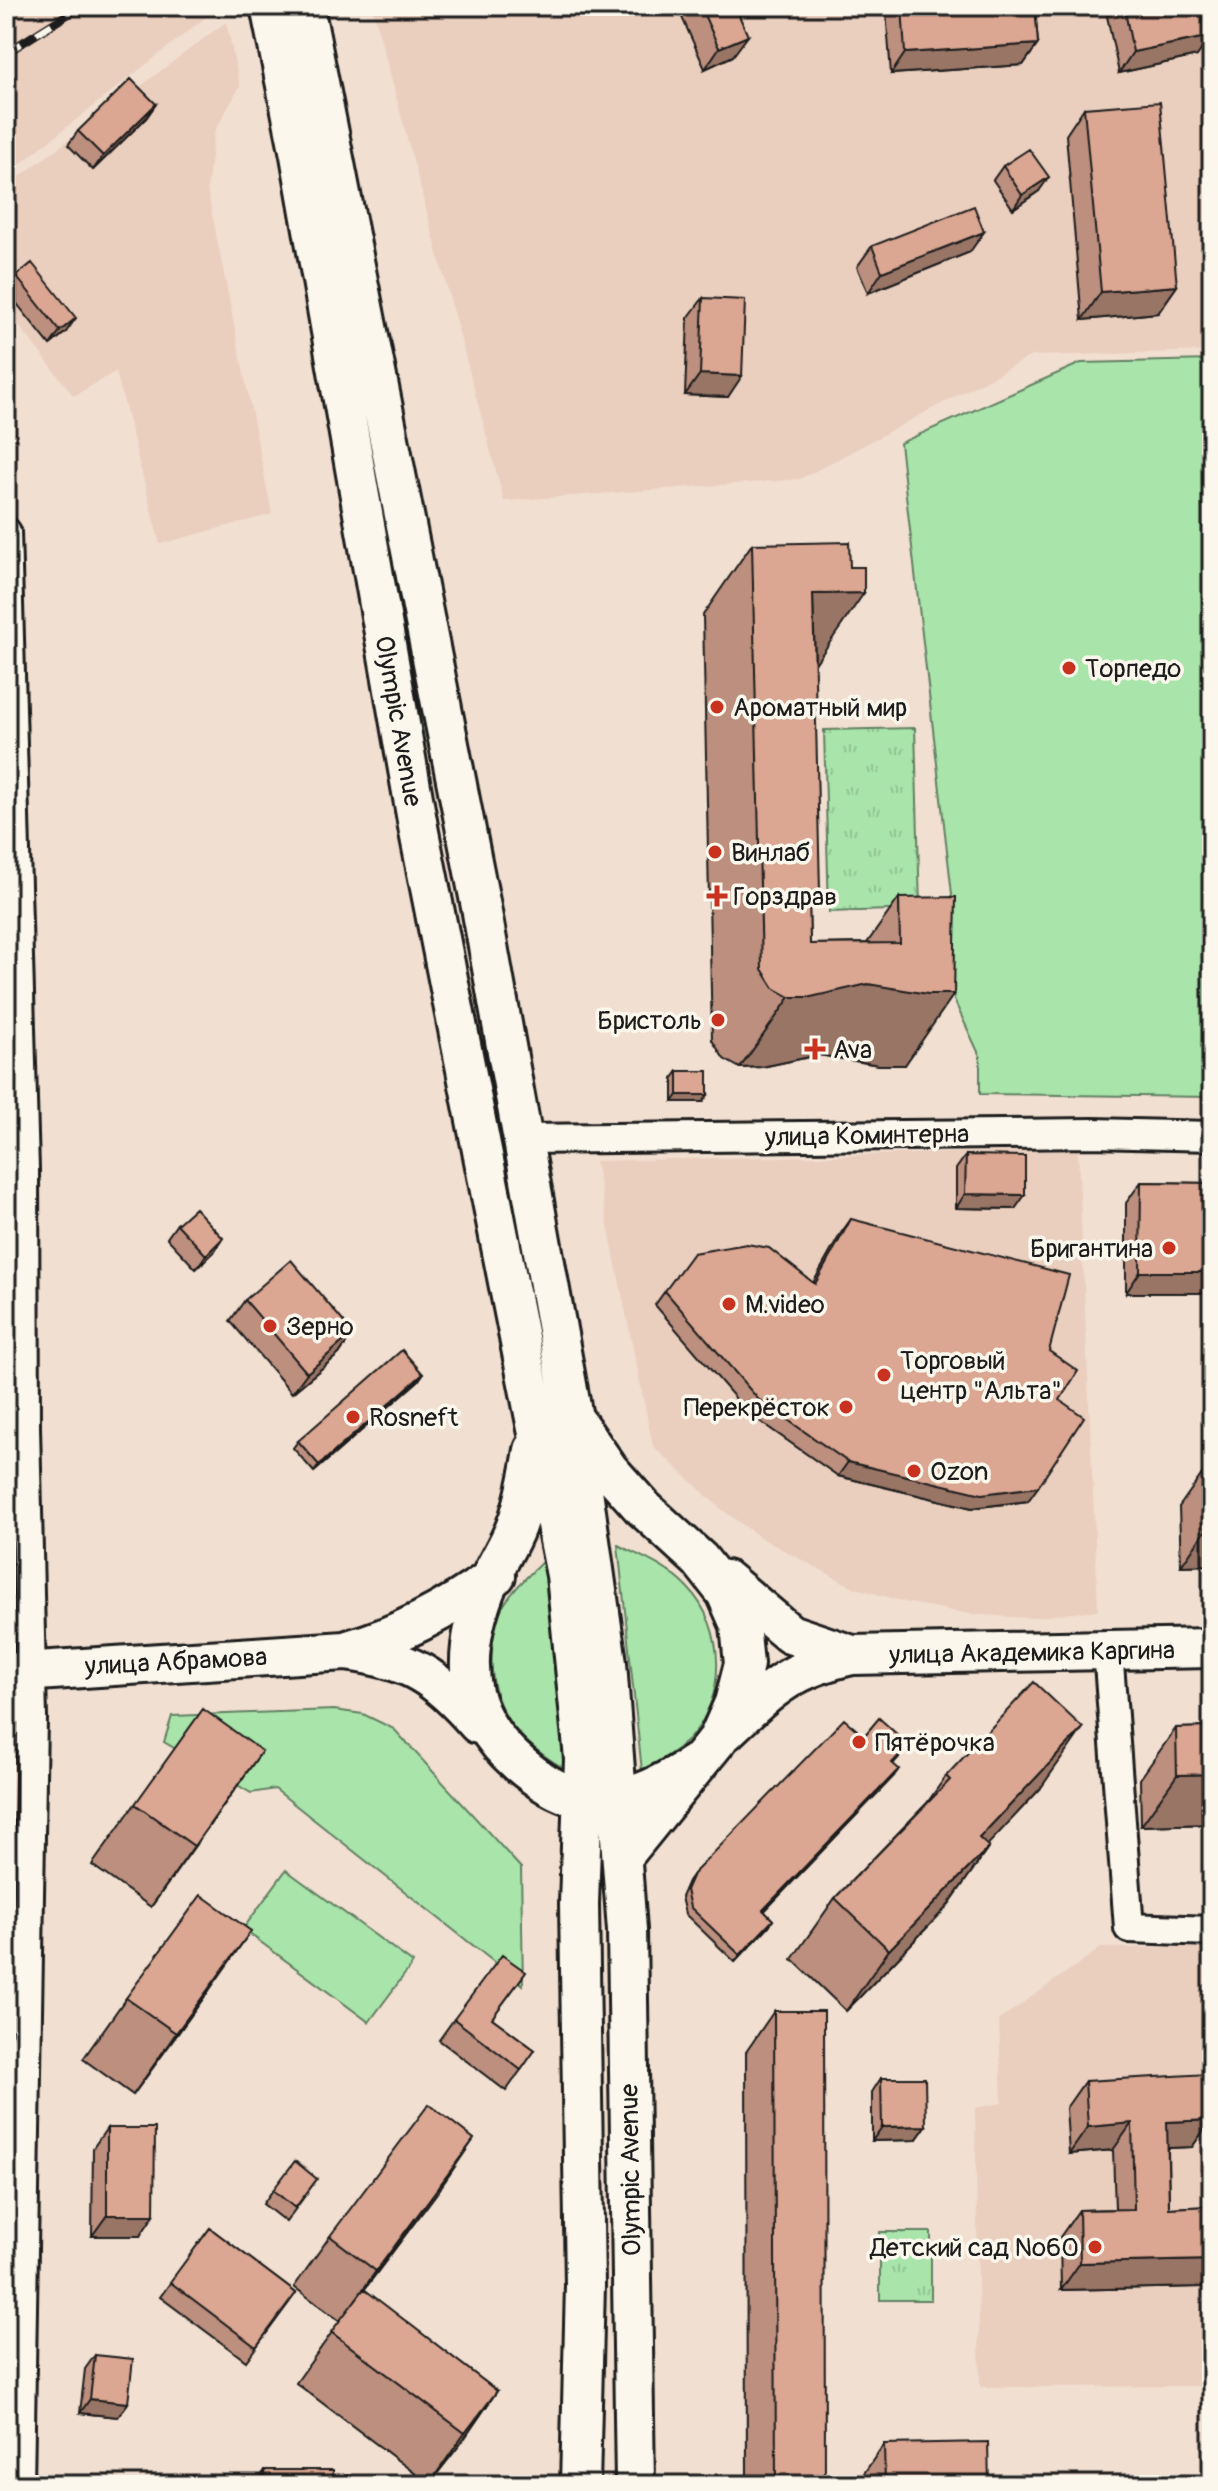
<svg xmlns="http://www.w3.org/2000/svg" width="1218" height="2491" font-family="Pangolin,sans-serif">
  <style>
    .built { fill: #eacebe }
    .green { fill: #a9e4aa; stroke: #628063; stroke-width: 2 }
    .park { fill: url(#park-tufts); stroke: #628063; stroke-width: 2 }
    .lines { fill: none; stroke-linecap: round; stroke-linejoin: round }
    .street-casing { stroke: #1c1c1c; stroke-width: 34 }
    .secondary-casing { stroke: #1c1c1c; stroke-width: 44 }
    .street { stroke: #fbf7ec; stroke-width: 28 }
    .secondary { stroke: #fbf7ec; stroke-width: 38 }
    .rail-casing { stroke: #1c1c1c; stroke-width: 9 }
    .rail { stroke: #fbf7ec; stroke-width: 6; stroke-dasharray: 18; stroke-linecap: butt }
    .wall { fill: #bc8f7e; stroke: #1c1c1c; stroke-width: 2 }
    .shaded-wall { fill: #997466; stroke: #1c1c1c; stroke-width: 2 }
    .building { fill: #dba692; stroke: #1c1c1c; stroke-width: 2 }
    .poi-dot { fill: #c8321e; stroke: #fbf7ec; stroke-width: 3 }
    .labels { text-anchor: middle; stroke-width: 7; stroke-linejoin: round; paint-order: stroke }
    .poi-label { font-size: 26px; fill: #1c1c1c; stroke: #fbf7ec; text-anchor: start }
    .street-label { font-size: 26px; fill: #1c1c1c; stroke: #fbf7ec }
  </style>
  <defs>
    <pattern id="park-tufts" width="24" height="20" patternUnits="userSpaceOnUse" patternTransform="scale(2)"><rect width="24" height="20" fill="#a9e4aa"/><path d="M3 7l-1-3M5 7V3M7 7l1-3M15 17l-1-3M17 17v-4M19 17l1-3" fill="none" stroke="#91c392"/></pattern>
  </defs>
  <rect width="100%" height="100%" fill="#f1dfd1"/>
  <filter id="ink" filterUnits="userSpaceOnUse"><feTurbulence type="fractalNoise" baseFrequency=".0125" numOctaves="2"/><feDisplacementMap in="SourceGraphic" scale="16" xChannelSelector="R" yChannelSelector="G"/><feConvolveMatrix kernelMatrix="1 2 1 2 8 2 1 2 1" color-interpolation-filters="sRGB"/></filter>
  <g filter="url(#ink)">
    <path class="built" d="M6 6H220L6 175Z
      M372 6H1212V351L1031 356 800 479 504 501Z
      M226 22 240 86 214 132 207 189 272 514 160 544 116 371 74 396 6 309V187Z
      M1078 1150 1098 1610 1028 1618 970 1614 905 1602 853 1587 761 1538 720 1508 653 1446 595 1161Z
      M1212 1947V2386L980 2387 975 2108 1002 2103 999 2020 1101 1948Z"/>
    <path class="green" d="M1212 360V1097L980 1094V1056L954 1000 952 894 900 443 1081 363Z
      M618 1545C642 1557 668 1567 687 1587 726 1627 728 1699 688 1740 674 1753 658 1762 642 1771Z
      M545 1559 572 1773C523 1746 488 1713 492 1653 492 1643 491 1631 495 1622 505 1596 526 1578 545 1559Z
      M334 1710 363 1714 394 1729 521 1868 523 1985 275 1789 251 1793 164 1742 172 1716Z
      M286 1870 413 1963 369 2022 243 1929Z"/>
    <path class="park" d="M915 728 920 909 829 912 824 730Z
      M880 2232H931V2300H880Z"/>
    <g class="lines">
      <defs>
        <path id="street" d="M6 532 24 1170 25 1427 32 1718 19 2485
          M523 1139 1093 1133 1212 1136
          M1108 1650 1129 1928 1212 1931"/>
        <path id="secondary" d="M270 6 300 155 419 832 566 1575 584 1759 579 1904 585 2285 580 2485
          M304 6 481 907 573 1418 607 1663 627 1930 635 2485
          M576 1422 609 1470 642 1507 700 1560 726 1593 740 1625 744 1664 734 1703 718 1739 623 1856
          M534 1450C530 1475 525 1502 516 1526 509 1545 497 1562 489 1581 454 1666 464 1728 542 1781 599 1819 647 1795 698 1762
          M726 1580 790 1634 852 1655
          M348 1650C401 1635 452 1607 496 1575
          M6 1673 345 1651C410 1659 436 1676 478 1724
          M725 1732C771 1689 789 1669 852 1655L1212 1648"/>
      </defs>
      <use href="#street" class="street-casing"/>
      <use href="#secondary" class="secondary-casing"/>
      <use href="#street" class="street"/>
      <use href="#secondary" class="secondary"/>
      <defs>
        <path id="rail" d="M6 53 81 6"/>
      </defs>
      <use href="#rail" class="rail-casing"/>
      <use href="#rail" class="rail"/>
    </g>
    <path class="wall" d="M677 6H735L733 56 705 69Z
      M890 6H1035L1038 44 1023 65 891 74 886 11Z
      M1114 6H1205L1197 56 1119 73 1107 16Z
      M156 104 146 118 93 170 68 145 78 131Z
      M1084 108 1177 286 1158 313 1082 320 1066 135Z
      M1003 166 1039 191 1013 209 993 180Z
      M872 246 970 252 868 293 857 267Z
      M16 276 66 332 50 345 6 290Z
      M703 298 728 397 685 395 688 318Z
      M752 544 814 664 809 908 810 944 867 943 899 898 905 1065H879L819 1055 762 1067 740 1068 724 1059 712 1040 703 615Z
      M678 1071 703 1102H673V1078Z
      M966 1155 1015 1209 956 1208V1169Z
      M1141 1182 1212 1183 1126 1293V1203Z
      M851 1219 1049 1351 1060 1400 1028 1501 972 1508 838 1476 748 1413 655 1305 665 1291 813 1283 841 1233Z
      M177 1224 214 1252 196 1269 167 1238Z
      M245 1300 353 1333 339 1354 292 1393 230 1321Z
      M423 1374 418 1381 314 1472 293 1448 298 1441Z
      M1212 1460V1565L1181 1566 1179 1507Z
      M1212 1727V1824L1141 1826 1140 1779 1176 1728Z
      M864 1736 904 1752 893 1764 894 1776 764 1911 773 1920 768 1927 735 1962 685 1914 681 1897 688 1881 693 1874Z
      M946 1776 1040 1789 987 1845 989 1847 946 1908 846 2011 792 1959 835 1898 927 1803Z
      M135 1804 219 1812 151 1907 92 1865Z
      M526 1972 492 2018 535 2050 506 2091 439 2040 454 2019Z
      M208 1992 133 2095 83 2059 126 1998Z
      M774 2011 825 2485H747L746 2052Z
      M881 2078 926 2126 916 2140 872 2141V2092Z
      M1085 2081 1211 2120 1192 2147 1168 2148 1169 2208 1212 2206V2272L1202 2287 1061 2290 1060 2237 1079 2210 1115 2209 1113 2150 1069 2154 1066 2108Z
      M107 2128 140 2236H92L93 2148Z
      M317 2179 286 2222 263 2204 273 2190Z
      M439 2190 364 2290 497 2391 462 2442 429 2484 296 2383 340 2321 294 2287 330 2236Z
      M210 2228 296 2293 246 2361 160 2297Z
      M95 2355 128 2403 118 2417 80 2413 85 2369Z
      M884 2444 989 2485H856Z
      M265 2470 333 2485H255Z"/>
    <path class="shaded-wall" d="M748 36 733 56 705 69 719 48Z
      M1211 36 1197 56 1119 73 1133 52Z
      M1038 44 1023 65 891 74 905 53Z
      M156 104 146 118 93 170 103 156Z
      M1049 177 1039 191 1013 209 1022 195Z
      M984 232 970 252 868 293 882 272Z
      M1177 286 1158 313 1082 320 1101 292Z
      M76 318 66 332 50 345 60 331Z
      M700 374 742 376 728 397 685 395Z
      M864 593 815 664 813 594Z
      M820 892 770 963 809 893Z
      M868 984 954 994 905 1065H879L819 1055 762 1067 740 1068 790 997Z
      M678 1095H708L703 1102H673Z
      M965 1194 1025 1195 1015 1209 956 1208Z
      M223 1238 214 1252 196 1269 206 1255Z
      M1140 1272H1212V1293H1126Z
      M353 1333 339 1354 292 1393 307 1373Z
      M423 1374 418 1381 314 1472 319 1465Z
      M848 1462 1038 1487 1028 1501 972 1508 838 1476Z
      M1212 1521V1565L1181 1566Z
      M1083 1728 1040 1789 937 1899 979 1838Z
      M262 1751 219 1812 151 1907 194 1846Z
      M899 1769 894 1776 758 1918 763 1910Z
      M1212 1774V1824L1141 1826 1177 1775Z
      M989 1847 946 1908 846 2011 889 1950Z
      M773 1920 768 1927 735 1962 740 1955Z
      M251 1931 208 1992 133 2095 176 2033Z
      M1211 2120 1192 2147 1148 2149 1167 2122Z
      M1132 2123 1113 2150 1069 2154 1088 2127Z
      M926 2126 916 2140 872 2141 882 2127Z
      M474 2139 439 2190 340 2322 376 2271Z
      M107 2215H154L140 2236H92Z
      M1212 2260V2272L1202 2287 1061 2290 1080 2263Z
      M497 2391 462 2442 429 2484 465 2433Z
      M90 2399 128 2403 118 2417 80 2413Z"/>
    <path class="building" d="M700 6H735L748 36 719 48Z
      M902 6H1035L1038 44 905 53Z
      M1124 6H1205L1211 36 1133 52Z
      M131 79 156 104 103 156 78 131Z
      M1160 102 1177 286 1101 292 1084 108Z
      M1029 149 1049 177 1022 195 1003 166Z
      M974 206 984 232 882 272 872 246Z
      M32 263 76 318 60 331 16 276Z
      M703 298 745 300 742 376 700 374Z
      M849 542 850 567H864V593L813 594 820 892 809 893 810 944 900 943 899 898 956 897 954 994H928L868 984 811 997H790L774 988 762 969 752 544Z
      M678 1071H708V1095H678Z
      M966 1155 1025 1156V1195L965 1194Z
      M1141 1182 1212 1183V1272H1140Z
      M195 1208 223 1238 206 1255 177 1224Z
      M851 1219 1069 1275 1049 1351 1078 1371 1060 1400 1084 1417 1038 1487 982 1494 848 1462 758 1399 665 1291 693 1253 747 1244 769 1248 815 1284Z
      M291 1260 353 1333 307 1373 245 1300Z
      M402 1350 423 1374 319 1465 298 1441Z
      M1034 1682 1083 1728 979 1838 989 1847 889 1950 835 1898 950 1780 946 1776Z
      M203 1709 262 1751 194 1846 135 1804Z
      M879 1718 909 1745 892 1763 899 1769 763 1910 773 1920 740 1955 690 1907 686 1890 693 1874 844 1719 864 1736Z
      M1212 1727V1774L1177 1775 1176 1728Z
      M201 1895 251 1931 176 2033 126 1998Z
      M502 1955 526 1972 492 2018 535 2050 521 2070 454 2019Z
      M774 2011H824L825 2485H776Z
      M1208 2074 1211 2120 1167 2122 1169 2208 1212 2206V2260L1080 2263 1079 2210 1134 2209 1132 2123 1088 2127 1085 2081Z
      M881 2078H925L926 2126 882 2127Z
      M429 2104 474 2139 376 2271 330 2236Z
      M107 2128H155L154 2215H107Z
      M295 2161 317 2179 295 2208 273 2190Z
      M210 2228 296 2293 256 2347 170 2282Z
      M364 2289 497 2391 465 2433 331 2332Z
      M95 2355 133 2359 128 2403 90 2399Z
      M988 2442 989 2485H885L884 2444Z
      M265 2470H333V2485H265Z"/>
  </g>
  <g class="poi-dot">
    <circle cx="1069" cy="668" r="8"/>
    <circle cx="717" cy="707" r="8"/>
    <circle cx="715" cy="852" r="8"/>
    <path d="M713 884h8v8h8v8h-8v8h-8v-8h-8v-8h8z"/>
    <circle cx="718" cy="1020" r="8"/>
    <path d="M811 1037h8v8h8v8h-8v8h-8v-8h-8v-8h8z"/>
    <circle cx="1169" cy="1248" r="8"/>
    <circle cx="729" cy="1304" r="8"/>
    <circle cx="270" cy="1326" r="8"/>
    <circle cx="884" cy="1375" r="8"/>
    <circle cx="846" cy="1407" r="8"/>
    <circle cx="353" cy="1417" r="8"/>
    <circle cx="914" cy="1471" r="8"/>
    <circle cx="859" cy="1742" r="8"/>
    <circle cx="1095" cy="2247" r="8"/>
  </g>
  <g class="labels">
    <g class="poi-label">
      <text x="1085" y="677">Торпедо</text>
      <text x="733" y="716">Ароматный мир</text>
      <text x="731" y="861">Винлаб</text>
      <text x="733" y="905">Горздрав</text>
      <text x="702" y="1029" text-anchor="end">Бристоль</text>
      <text x="833" y="1058">Ava</text>
      <text x="1153" y="1257" text-anchor="end">Бригантина</text>
      <text x="745" y="1313">M.video</text>
      <text x="286" y="1335">Зерно</text>
      <text x="900" y="1369">Торговый<tspan x="900" dy="30">центр "Альта"</tspan></text>
      <text x="830" y="1416" text-anchor="end">Перекрёсток</text>
      <text x="369" y="1426">Rosneft</text>
      <text x="930" y="1480">Ozon</text>
      <text x="875" y="1751">Пятёрочка</text>
      <text x="1079" y="2256" text-anchor="end">Детский сад №60</text>
    </g>
    <g class="street-label">
      <text transform="translate(399 721) rotate(80)" y="9">Olympic Avenue</text>
      <text transform="translate(867 1135) rotate(-1)" y="9">улица Коминтерна</text>
      <text transform="translate(1032 1652) rotate(-1)" y="9">улица Академика Каргина</text>
      <text transform="translate(176 1661) rotate(-3)" y="9">улица Абрамова</text>
      <text transform="translate(630 2170) rotate(-91)" y="9">Olympic Avenue</text>
    </g>
  </g>
  <rect width="1218" height="2491" fill="none" stroke="#fbf7ec" stroke-width="32"/>
  <rect x="16" y="16" width="1186" height="2459" fill="none" stroke="#1c1c1c" stroke-width="3" filter="url(#ink)"/>
</svg>
